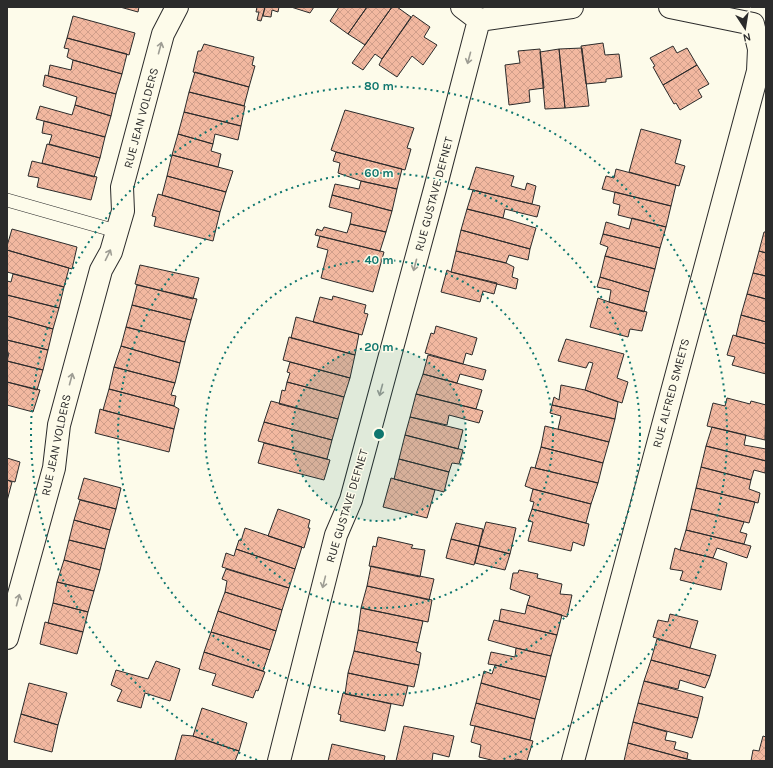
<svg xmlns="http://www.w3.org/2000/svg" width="773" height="768" font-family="Karla,sans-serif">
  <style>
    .building { fill: url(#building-cross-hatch); stroke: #2b2b2b }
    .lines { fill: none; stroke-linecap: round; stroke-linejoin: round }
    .service-casing { stroke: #2b2b2b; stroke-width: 14 }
    .minor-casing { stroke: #2b2b2b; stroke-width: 24 }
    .service { stroke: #fdfbea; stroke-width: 13 }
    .minor { stroke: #fdfbea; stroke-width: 22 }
    .oneway { stroke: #9e9d94 }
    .ring { fill: none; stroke: #0f766e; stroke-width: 2; stroke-dasharray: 2 4 }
    .labels { text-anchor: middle; stroke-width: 3; stroke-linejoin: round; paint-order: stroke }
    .street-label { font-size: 12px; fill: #2b2b2b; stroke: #fdfbea }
    .centre { fill: #0f766e; stroke: #fdfbea; stroke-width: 2 }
    .ring-label { font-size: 12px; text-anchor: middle; font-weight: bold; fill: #0f766e; stroke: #fdfbea; stroke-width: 3; stroke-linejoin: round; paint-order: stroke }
  </style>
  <defs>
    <pattern id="building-cross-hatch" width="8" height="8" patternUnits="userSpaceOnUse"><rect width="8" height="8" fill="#f2b8a0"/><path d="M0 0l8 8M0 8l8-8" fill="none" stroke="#d09e8a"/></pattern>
  </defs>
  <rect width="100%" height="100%" fill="#fdfbea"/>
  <path class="building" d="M120 7H139L138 12Z
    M254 7H265L261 21 257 20 259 12H256L257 7Z
    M265 7H279L278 12 272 10 271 17 263 16Z
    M291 7H314L310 13Z
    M339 7H367L348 34 330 21Z
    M367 7H392L365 45 348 34Z
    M392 7H397L411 17 382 59 375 54 363 70 352 63Z
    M413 15 430 27 424 37 437 45 423 65 412 56 397 77 379 65 382 59Z
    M73 16 135 33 129 55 67 38Z
    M67 38 127 54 122 74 73 60 67 57 69 49 64 48Z
    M603 43 605 55 619 54 622 77 606 79V82L586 84 581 46Z
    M204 44 254 57 252 65 255 66 249 87 193 72 198 51H201Z
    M673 46 677 53 687 48 697 65 663 85 653 67 655 66 650 58Z
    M582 48 589 106 565 108 559 49Z
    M540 49 544 88 529 90 530 102 509 105 505 65 520 63 518 51Z
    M559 49 565 108 545 109 540 52Z
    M73 60 122 74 116 94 48 76 50 65 71 70Z
    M697 65 709 84 698 90 702 97 680 110 676 103 674 104 663 85Z
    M195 72 249 87 244 106 189 92Z
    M45 75 116 94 111 116 75 105 77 97 43 86Z
    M189 92 245 106 241 126 184 112Z
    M75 105 111 116 105 137 36 119 40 106 72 115Z
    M345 110 414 128 407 148 411 149 405 170 336 152 331 150Z
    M184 112 241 126 238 140 215 134 213 144 178 134Z
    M44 121 105 137 100 158 49 144 52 135 42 133Z
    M641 129 681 140 675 163 685 166 679 186 629 172Z
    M178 134 213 144 211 151 221 154 218 167 172 155Z
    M47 144 100 158 94 177 42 163Z
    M336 152 402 169 397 189 361 181 338 173 340 163 333 161Z
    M172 155 233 171 226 192 167 176Z
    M32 161 97 177 91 200 37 187 39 178 28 176Z
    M476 167 514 176 511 186 525 190 527 183 536 186 532 204 469 189Z
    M616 169 676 185 671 206 602 189 606 176 614 178Z
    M167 176 226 192 220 212 162 195Z
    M361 181 397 189 392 211 332 195 335 184 359 189Z
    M473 190 540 206 537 217 505 209 503 218 467 209Z
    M615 192 671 206 666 227 618 215 620 205 613 203Z
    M158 194 220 212 213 241 154 226 156 217 152 216Z
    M332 195 392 211 386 232 350 224 352 213 329 207Z
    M467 209 503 218 536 228 530 249 461 230Z
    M632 218 666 227 660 248 603 234 606 222 629 229Z
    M350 224 386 232 380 251 315 235 317 229 322 231 324 227 347 233Z
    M12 229 77 247 72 269 7 250V246Z
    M461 230 530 249 528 260 509 255 506 263 456 251Z
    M764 232H766V253L759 251Z
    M603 234 660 248 655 269 605 256 608 247 600 244Z
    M320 236 384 252 373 292 321 278 328 250 317 247Z
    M7 250 69 268 64 287 7 272Z
    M456 251 506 263 514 267 512 277 518 279 516 289 451 272Z
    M759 251 766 253V276L753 273Z
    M605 256 655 269 649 292 600 277Z
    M140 265 199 278 193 299 135 284Z
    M447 270 451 272 497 283 494 294 483 291 480 302 441 292Z
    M753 273 766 276V299L747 294Z
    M13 274 64 287 59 308 7 295V281L11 282Z
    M600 277 649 292 644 312 609 302 611 290 597 287Z
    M137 285 197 299 191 320 132 305Z
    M747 294 766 299V322L741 315Z
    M7 295 59 308 53 329 7 316Z
    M333 296 366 305 364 313 368 314 362 335 313 322 320 297 332 300Z
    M598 298 609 302 647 312 642 331 630 329 628 337 590 327Z
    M132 305 191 320 185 342 126 327Z
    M741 315 766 322V344L736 336Z
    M7 316 53 329 48 350 7 340Z
    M296 317 359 334 355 355 291 338Z
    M436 326 477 338 472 355 466 353 463 364 425 353 431 333 434 334Z
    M126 327 185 342 180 363 121 346Z
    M733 335 766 344V374L732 365 735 357 727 355Z
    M289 337 355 355 350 378 283 360Z
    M566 339 624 354 617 378 628 382 622 403 585 390 593 363 589 362 586 368 558 361Z
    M7 340 48 350 43 370 7 361 9 353H7Z
    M121 346 180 363 175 383 114 367Z
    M428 355 486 370 483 380 460 374 457 383 423 374Z
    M7 361 43 370 37 390 7 382Z
    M290 362 350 378 344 397 287 382 290 373 287 372Z
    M114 367 175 383 171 395 176 396 174 406 109 389Z
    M423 374 482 390 476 409 416 394Z
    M7 382 40 390 33 412 7 405Z
    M287 382 344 397 338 419 279 404 282 390 285 391Z
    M561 385 585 390 618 402 615 419 552 405 554 397 559 400Z
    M109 389 174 406 179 409 174 429 103 410Z
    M416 394 476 409 483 411 479 423 449 415 447 425 410 417Z
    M727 398 750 404 751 401 766 405 765 440 707 426 713 403 725 406Z
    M271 401 338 419 332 440 264 422Z
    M552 405 615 419 609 442 558 429 561 416 550 413Z
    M100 409 103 410 174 429 169 452 95 433Z
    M410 417 463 430 458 449 405 435Z
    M264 422 332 440 327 459 258 441Z
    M545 426 609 442 603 463 541 447Z
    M712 427 746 435 744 445 766 449V461L706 446Z
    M405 435 463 450 459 464 452 463 449 472 399 459Z
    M264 443 330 460 324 480 258 463Z
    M706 446 766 461 765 473 754 470 751 480 701 467Z
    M541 447 603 463 598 483 535 468Z
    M7 458 20 462 15 482 7 480Z
    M399 459 449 472 444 492 394 479Z
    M531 467 598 483 591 504 533 489 525 486Z
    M701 467 751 480 749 489 760 493 758 503 696 488Z
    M84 478 121 488 116 509 78 499Z
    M391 478 435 490 427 518 383 507Z
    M7 480 12 482 7 501Z
    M696 488 755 502 749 523 691 509Z
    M533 489 591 504 586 523 532 509 534 502 530 501Z
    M80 500 116 509 110 530 74 520Z
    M278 509 310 520 308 528H310L304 548 268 536Z
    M532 509 589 524 584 546 573 542 571 551 528 541 533 522 528 521Z
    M691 509 744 522 740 532 747 534 744 544 686 530Z
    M74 520 110 530 105 549 69 540Z
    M486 522 516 528 510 554 479 546Z
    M456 523 483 529 479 546 451 539Z
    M245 528 302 547 295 569 236 549 239 540 241 541Z
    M686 530 751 546 747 558 717 548 713 558 680 550Z
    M378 537 413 545 411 548 425 550 420 577 369 566 373 546 376 547Z
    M451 539 479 546 474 565 446 558Z
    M69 540 105 549 100 570 64 560Z
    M479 546 510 554 505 570 475 563Z
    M675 548 680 550 713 558 727 563 721 590 680 580 683 571 670 569Z
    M236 549 295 569 289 588 222 567 226 553 234 556Z
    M64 560 100 570 94 591 57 582Z
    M371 566 434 579 429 600 367 586Z
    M226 569 289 588 282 610 225 592 227 581 222 579Z
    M519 570 538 574 537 578 562 584 560 594 572 595 567 617 527 605 530 596 510 589 513 573H518Z
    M57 582 94 591 88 612 53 603Z
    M367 586 432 600 428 622 361 608Z
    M225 592 282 610 276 631 218 611Z
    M53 603 88 612 83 632 48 623Z
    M527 605 562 615 557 635 499 621 501 609 525 614Z
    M361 608 423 621 418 643 358 630Z
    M218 611 276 631 270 650 211 632Z
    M670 614 698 621 690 648 653 637 658 620 668 622Z
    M494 620 557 635 551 656 516 648 488 640Z
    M45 622 83 632 77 654 40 644Z
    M358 630 418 643 416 651 421 653 419 665 354 651Z
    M211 632 270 650 263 671 204 652Z
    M657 639 716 655 710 676 651 660Z
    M516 648 551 656 546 677 495 665 488 664 491 652 515 657Z
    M354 651 419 665 414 687 348 673Z
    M204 652 265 672 258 691 256 690 253 698 212 685 216 674 199 669Z
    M651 660 710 676 705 688 680 680 678 689 644 681Z
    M156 661 180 669 170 701 145 693 141 708 117 701 122 690 111 685 116 670 148 679Z
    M495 665 546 677 540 700 481 683 484 671 492 674Z
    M348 673 408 686 403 706 345 694Z
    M644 681 703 697 698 718 638 703Z
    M29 683 67 693 58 725 21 714Z
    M481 683 540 700 535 719 476 703Z
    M343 693 391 704 385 731 340 721 341 715 338 714Z
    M476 703 535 719 530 740 475 726 470 725Z
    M638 703 698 718 692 738 633 722Z
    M202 708 247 723 239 751 193 736Z
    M21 714 58 725 52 752 14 742Z
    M633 722 667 732 665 740 676 742 674 749 688 753 687 759 628 743Z
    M404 726 454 736 449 757 433 753 432 761H396Z
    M475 726 533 741 527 761 515 759V761H495L479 757 481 745 471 742Z
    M182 735 193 736 239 751 235 761H178L175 760Z
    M763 736 766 737V761H751L753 750 759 751Z
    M628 743 687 759 694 761H624Z
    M332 744 385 756 384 761H328Z"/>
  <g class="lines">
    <defs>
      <path id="service" d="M7 200 116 231"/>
      <path id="minor" d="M462 7 479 20 572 7
        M670 7 753 24
        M7 638 54 468 59 425 101 270 111 252 123 211 122 187 163 34 177 7
        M279 761 336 535 351 500 435 189 479 20
        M573 761 758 71 759 49 753 24"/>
    </defs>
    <use href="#service" class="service-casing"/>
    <use href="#minor" class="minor-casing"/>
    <use href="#service" class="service"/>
    <use href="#minor" class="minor"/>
  </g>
  <defs><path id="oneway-shaft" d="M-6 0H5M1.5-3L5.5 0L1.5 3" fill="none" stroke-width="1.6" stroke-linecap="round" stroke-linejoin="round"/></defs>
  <g class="oneway">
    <use href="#oneway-shaft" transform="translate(160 48) rotate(-75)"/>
    <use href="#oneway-shaft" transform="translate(469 58) rotate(105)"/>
    <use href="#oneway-shaft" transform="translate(108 255) rotate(-64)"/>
    <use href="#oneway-shaft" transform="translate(415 265) rotate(105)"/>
    <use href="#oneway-shaft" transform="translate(71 379) rotate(-75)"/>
    <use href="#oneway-shaft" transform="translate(381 390) rotate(105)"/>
    <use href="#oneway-shaft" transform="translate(324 582) rotate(104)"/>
    <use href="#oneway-shaft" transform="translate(18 600) rotate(-75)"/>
  </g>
  <circle cx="379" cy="434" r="87" fill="#0f766e" fill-opacity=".12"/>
  <g class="ring">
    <circle cx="379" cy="434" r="87"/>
    <circle cx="379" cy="434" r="174"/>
    <circle cx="379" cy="434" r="261"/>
    <path d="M257 760A348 348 0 1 1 501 760"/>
  </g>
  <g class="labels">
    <g class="street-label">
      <text transform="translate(141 118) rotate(-75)" y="4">RUE JEAN VOLDERS</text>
      <text transform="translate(434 194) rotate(-75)" y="4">RUE GUSTAVE DEFNET</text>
      <text transform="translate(671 393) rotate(-75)" y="4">RUE ALFRED SMEETS</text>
      <text transform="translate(56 445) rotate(-78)" y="4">RUE JEAN VOLDERS</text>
      <text transform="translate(347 506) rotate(-73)" y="4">RUE GUSTAVE DEFNET</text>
    </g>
  </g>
  <circle cx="379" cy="434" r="6" class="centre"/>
  <g class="ring-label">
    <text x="379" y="90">80 m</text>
    <text x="379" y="177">60 m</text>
    <text x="379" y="264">40 m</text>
    <text x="379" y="351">20 m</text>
  </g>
  <rect width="773" height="768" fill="none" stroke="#2b2b2b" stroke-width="16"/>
  <g transform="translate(745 28) rotate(168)" stroke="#fdfbea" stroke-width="3" paint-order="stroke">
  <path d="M0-3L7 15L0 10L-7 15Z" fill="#2b2b2b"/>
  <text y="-6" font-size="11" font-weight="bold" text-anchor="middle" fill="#2b2b2b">N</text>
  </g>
</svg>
